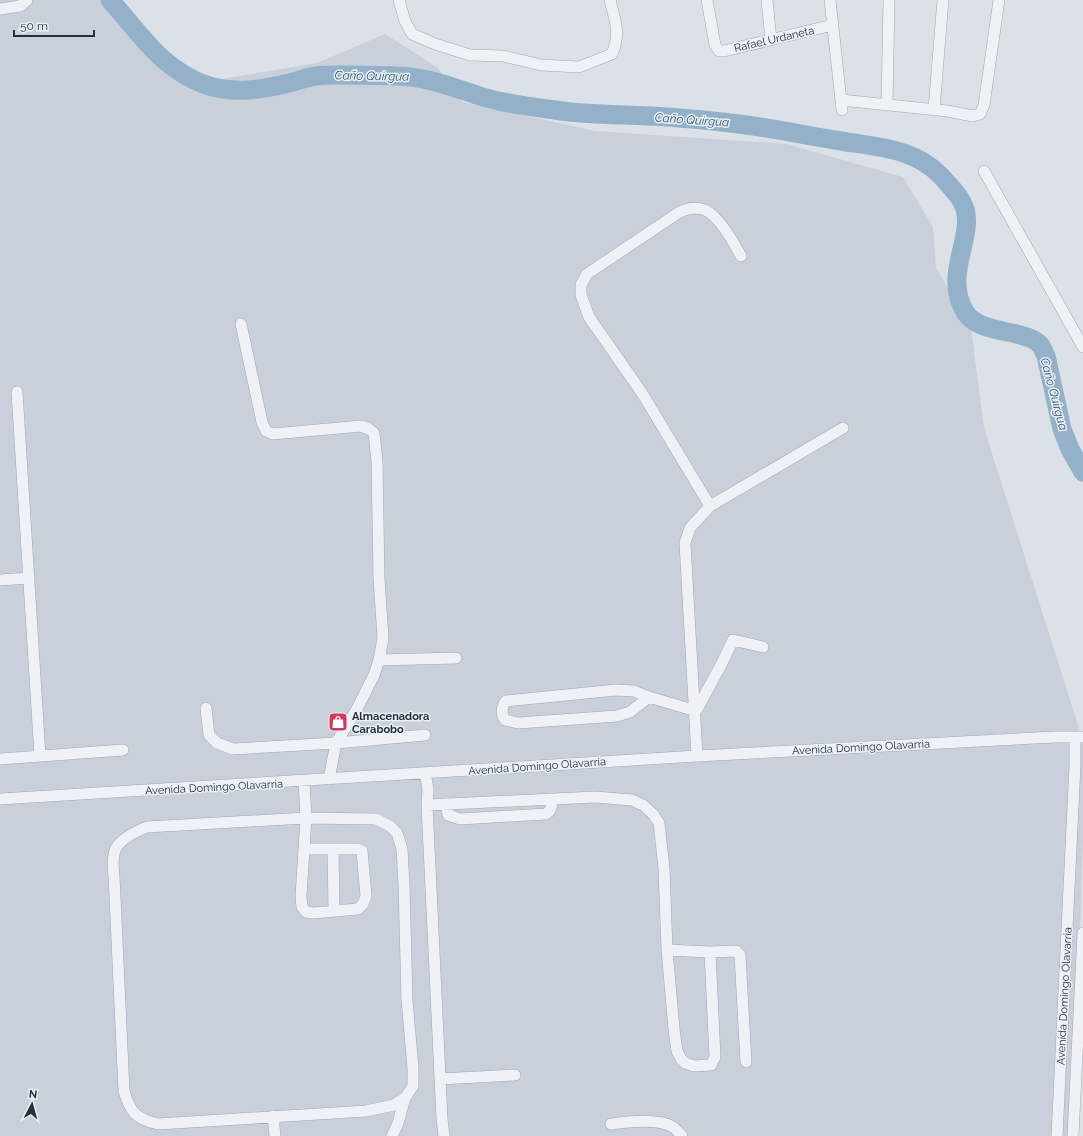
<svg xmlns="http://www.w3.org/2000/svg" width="1083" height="1136" font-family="Raleway,sans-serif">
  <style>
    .built { fill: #c9d0d9 }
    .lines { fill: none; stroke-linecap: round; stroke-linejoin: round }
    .river { stroke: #93b2ca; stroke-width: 19 }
    .minor-casing { stroke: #a0a8b1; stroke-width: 12 }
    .minor { stroke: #eef1f5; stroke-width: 11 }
    .labels { text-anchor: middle; stroke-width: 3; stroke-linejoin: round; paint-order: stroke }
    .street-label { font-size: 11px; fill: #24303e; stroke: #ebf0f5 }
    .poi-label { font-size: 11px; font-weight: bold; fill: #24303e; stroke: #ebf0f5; text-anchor: start }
    .water-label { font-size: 12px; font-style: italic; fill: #2c5274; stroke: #ebf0f5 }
  </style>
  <rect width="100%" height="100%" fill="#dbe1e7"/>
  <path class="built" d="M0 0H105L198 83 317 63 385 34 438 68 462 102 595 131 787 144 903 177 933 227 936 268 971 328 984 428 1083 741V837L1074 1136H0Z"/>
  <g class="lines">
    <path class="river" d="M110 0C140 33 161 69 206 85 233 94 261 90 289 83 298 81 307 77 316 76 324 75 331 75 339 75 358 75 377 75 395 76 426 76 454 88 483 97 506 104 531 107 555 110 592 116 630 114 668 117 689 119 709 120 730 123 767 127 804 135 841 141 876 147 915 148 941 176 948 184 957 192 962 202 979 233 941 272 965 312 980 336 1028 328 1041 346 1042 347 1045 354 1046 356L1062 429 1070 449 1083 472"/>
    <defs>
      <path id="minor" d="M399 0 405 21 412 34 435 44 470 55 503 56 541 65 579 67 612 54C621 33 615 21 610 0
        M707 0 715 45 719 51H724L833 25
        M767 0 771 40
        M830 0 842 110
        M0 9 20 6 27 0
        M841 100 947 111 973 116 980 114 984 105 999 0
        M887 105 889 0
        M934 109 943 0
        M984 171 1083 347
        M241 324 262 422 266 431 273 434 361 426 369 429 374 433 377 461 379 579 383 638 379 660 374 675 357 709 336 743 329 779
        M17 392 40 756
        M710 506 642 393 589 317 581 295V285L587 274 678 213C685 209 693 207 702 209 717 212 734 243 741 256
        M0 580 29 578
        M379 660 456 658
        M649 697 630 712 617 716 518 723 505 720C501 714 501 707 506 701L616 690 634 691 649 697 696 711 721 665 733 640 763 647
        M206 708 209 735 217 743 233 749 336 743 425 735
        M697 756 685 543 690 528 710 506 843 428
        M0 759 123 750
        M425 773 428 789 427 805 442 1119 444 1136
        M304 781 306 818 301 896 302 907 306 912 313 913 358 909 363 904 366 896 362 851 358 849H305
        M0 799 697 756 1054 737H1083
        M446 804 448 815 460 819 546 814C552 810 552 806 551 799
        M427 805 595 797 632 800 643 805 653 814 659 823 664 868 667 950 674 1029 677 1051 681 1059 685 1063 694 1066 711 1065 715 1057 710 952
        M306 818 376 819 390 826 397 833 402 849 404 885 407 1000 413 1068V1086L405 1098 394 1105 366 1111 158 1124C136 1119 130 1112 124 1091L114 876C113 868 112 856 116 848 122 838 137 831 147 827Z
        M333 849 334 911
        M667 950 710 952 736 951 740 955 746 1062
        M440 1079 515 1075
        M273 1116 275 1136
        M611 1124C628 1122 657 1118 673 1127 676 1129 679 1133 682 1136
        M392 1136 398 1123 405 1098
        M1057 1136 1075 765V737
        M1073 1136 1083 933"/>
    </defs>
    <use href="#minor" class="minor-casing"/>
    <use href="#minor" class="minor"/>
  </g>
  <defs>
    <symbol id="shop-square" viewBox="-11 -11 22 22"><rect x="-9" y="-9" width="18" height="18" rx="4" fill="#d7365a" stroke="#ebf0f5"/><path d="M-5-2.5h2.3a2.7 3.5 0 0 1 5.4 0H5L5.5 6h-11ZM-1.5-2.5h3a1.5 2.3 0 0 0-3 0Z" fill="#fff"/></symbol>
  </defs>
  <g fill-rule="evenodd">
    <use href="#shop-square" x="327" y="711" width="22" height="22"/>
  </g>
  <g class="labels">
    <g class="street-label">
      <text transform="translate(774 39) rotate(-13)" y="4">Rafael Urdaneta</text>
      <text transform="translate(861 747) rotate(-3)" y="4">Avenida Domingo Olavarria</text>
      <text transform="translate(537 766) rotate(-4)" y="4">Avenida Domingo Olavarria</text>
      <text transform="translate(214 787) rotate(-3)" y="4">Avenida Domingo Olavarria</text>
      <text transform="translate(1064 996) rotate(-87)" y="4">Avenida Domingo Olavarria</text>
    </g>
    <g class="poi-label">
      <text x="352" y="720">Almacenadora<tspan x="352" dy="13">Carabobo</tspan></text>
    </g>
    <g class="water-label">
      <text transform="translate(372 76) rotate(1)" y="4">Caño Quirgua</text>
      <text transform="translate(692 120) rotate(4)" y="4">Caño Quirgua</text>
      <text transform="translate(1054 394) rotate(75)" y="4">Caño Quirgua</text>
    </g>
  </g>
  <g transform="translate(32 1104) rotate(6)" stroke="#ebf0f5" stroke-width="3" paint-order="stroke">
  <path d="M0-3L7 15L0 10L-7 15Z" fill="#24303e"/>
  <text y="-6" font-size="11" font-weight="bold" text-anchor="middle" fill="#24303e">N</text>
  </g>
  <path d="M14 30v6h80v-6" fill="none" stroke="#24303e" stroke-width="2"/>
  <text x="20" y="30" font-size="12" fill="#24303e" stroke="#ebf0f5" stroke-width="3" paint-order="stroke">50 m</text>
</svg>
